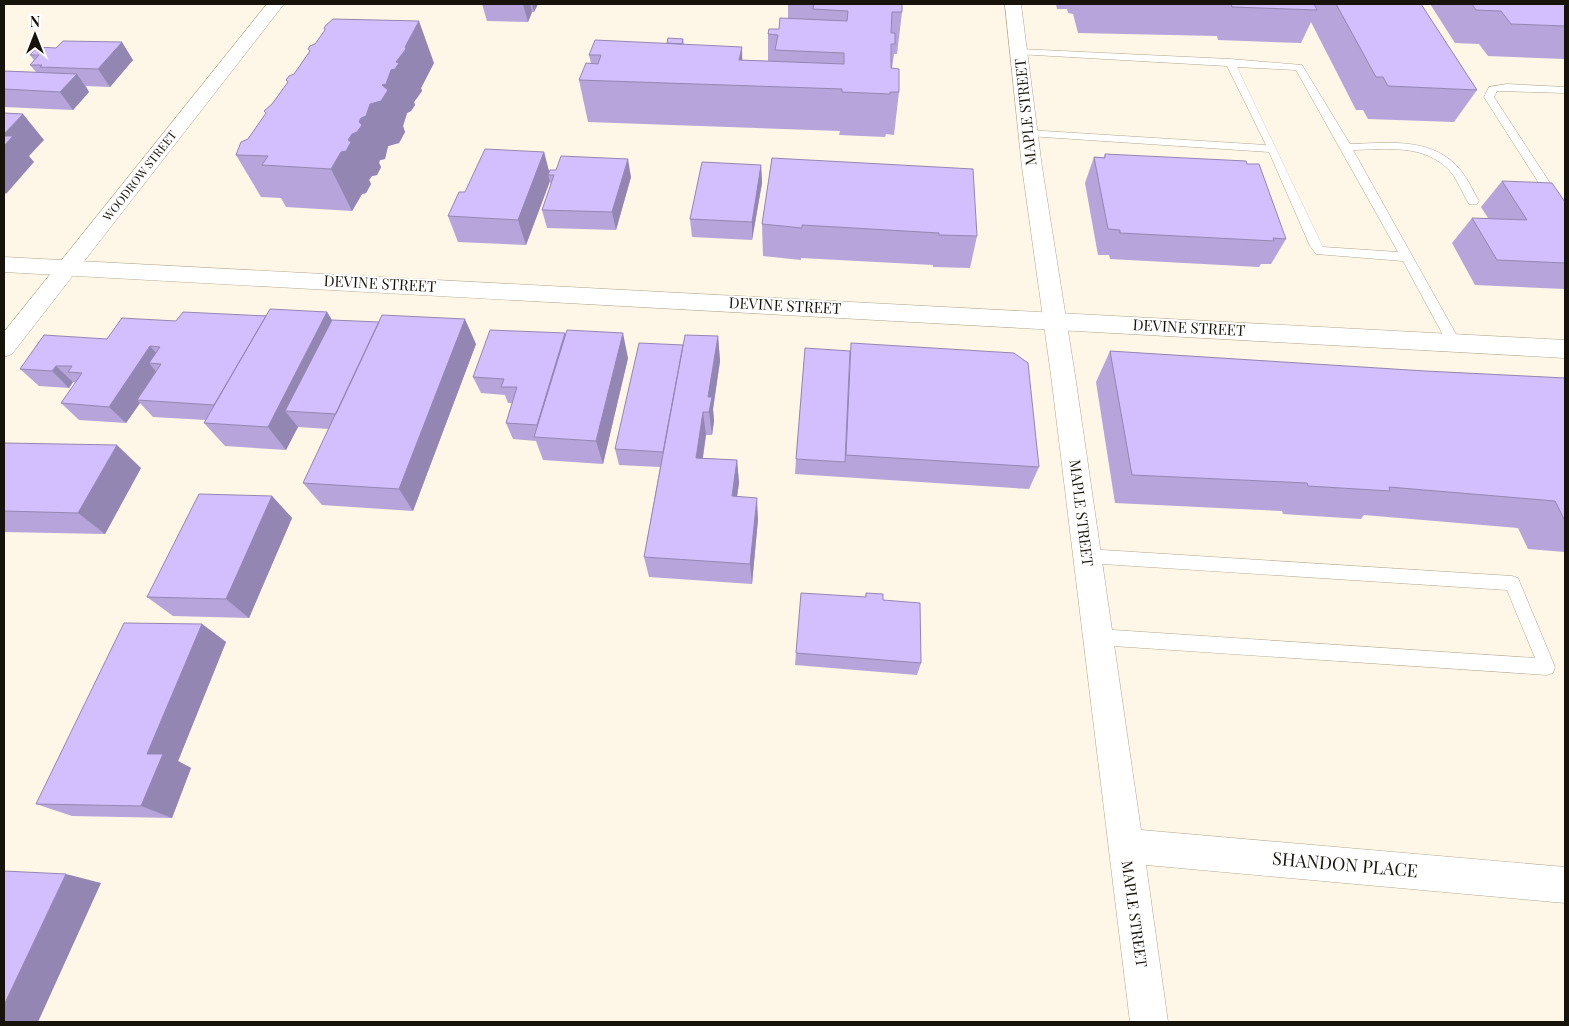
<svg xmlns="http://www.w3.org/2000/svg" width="1569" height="1026" font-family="'Playfair Display',serif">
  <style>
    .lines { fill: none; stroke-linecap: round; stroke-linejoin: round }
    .service-casing { stroke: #b1a68d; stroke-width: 1 }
    .minor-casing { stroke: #b1a68d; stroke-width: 1 }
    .secondary-casing { stroke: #b1a68d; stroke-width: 1 }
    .service { fill: #fff; fill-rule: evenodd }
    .minor { fill: #fff; fill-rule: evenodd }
    .secondary { fill: #fff; fill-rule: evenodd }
    .wall { fill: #b6a4da }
    .shaded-wall { fill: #9486b2 }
    .building { fill: #d4bffe; stroke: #9486b2 }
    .labels { text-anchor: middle; stroke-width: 4; stroke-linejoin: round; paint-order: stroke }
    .far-street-label { font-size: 12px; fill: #18130a; stroke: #fff }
    .street-label { font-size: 15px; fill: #18130a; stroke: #fff }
    .near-street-label { font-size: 18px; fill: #18130a; stroke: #fff }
  </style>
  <rect width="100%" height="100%" fill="#fef6e7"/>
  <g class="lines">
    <defs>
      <path id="service" d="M1020 49 1230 59 1302 65 1350 144C1386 143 1428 137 1456 165 1466 175 1472 189 1479 201L1477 204H1469C1462 193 1458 180 1449 170 1424 144 1387 149 1353 150L1461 343 1459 346H1449L1403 261 1316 254 1310 246 1269 152 1028 136 1023 133 1028 130 1266 145 1227 66 1017 54 1015 52ZM1237 67 1296 70 1398 252 1323 247Z
        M1507 84 1565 87V93L1497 91 1494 97 1565 206V219L1561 218 1484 97 1489 87Z
        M1087 549 1512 576 1518 578 1555 667 1553 673 1547 675 1098 645 1092 642 1090 637 1092 632 1098 629 1535 658 1507 590 1087 563 1082 561 1079 556 1082 551Z"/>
      <path id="minor" d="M267 4H284L12 354 4 357V332Z
        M1005 4H1021L1042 167 1075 375 1141 830 1565 867V903L1146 865 1168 1022H1130L1051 375 1022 167Z"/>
      <path id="secondary" d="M4 257 1565 340V358L4 272Z"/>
    </defs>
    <use href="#service" class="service-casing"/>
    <use href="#minor" class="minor-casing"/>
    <use href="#secondary" class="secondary-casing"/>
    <use href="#service" class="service"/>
    <use href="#minor" class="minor"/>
    <use href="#secondary" class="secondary"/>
  </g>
  <path class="wall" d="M482 4H538L534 12H532L528 22 487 21Z
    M788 4H902V12L897 54H894L892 68 899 92 894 135 886 134 885 137 839 135 840 131 588 122 579 80 591 63 589 55 667 43 683 39 684 44 742 60 768 61V34L779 29 788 18Z
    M1056 4H1421L1477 90 1454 122 1368 119 1363 110H1356L1311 22 1301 43 1218 40 1217 36 1078 33 1073 14 1068 13 1067 9H1057Z
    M1430 4H1565V59L1488 56 1479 44 1455 43Z
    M324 28 434 63 421 88 422 91 414 102 415 105 411 111 407 113 403 126 405 132 399 143 388 146 385 159 380 160 379 163 381 167 377 175 372 176 369 180 371 184 366 193 362 194 352 211 286 207 281 198 261 197 236 155 266 114 264 111 272 104 288 83 286 80 294 74 310 52 308 49 315 44 325 31Z
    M30 55 133 60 110 87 86 86 89 92 73 110 4 107V71L36 72 30 65 34 60Z
    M544 152 549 172 631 177 616 230 547 228 542 210 551 186 550 181 526 245 458 242 448 216 465 192Z
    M1105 154 1286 239 1271 264H1261L1259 267 1110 259 1109 255H1098L1085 183 1094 157H1104Z
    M772 158 977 236 970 268 933 267V265L801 258V260L763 256 762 224Z
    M761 165 762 183 752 240 692 237 690 219Z
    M1502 181 1565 202V289L1475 285 1452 243 1472 218H1488L1481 207Z
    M327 312 332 320 476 344 413 511 322 505 303 483 329 429 298 427 286 450 225 446 204 423 206 420 153 417 140 403 126 423 79 420 61 403 76 383 73 382 69 388 39 386 20 369 107 339 176 321Z
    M565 335 628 358 603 464 543 460 536 441 513 439 506 423 512 403H508L505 395 481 393 473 377Z
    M718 336 720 361 713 409 714 421 712 435H706L703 458 737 460 739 483 737 496 758 519 752 584 649 577 644 557 660 467 619 465 615 449 683 345Z
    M805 348 1039 467 1029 489 795 474 796 459Z
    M1110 351 1425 371 1565 378V552L1528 549 1518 528 1364 515 1361 519 1283 514 1282 511 1115 503 1096 382Z
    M4 443 141 468 105 534 4 532Z
    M272 496 292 518 249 618 173 616 147 597Z
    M866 593 883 600 921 663 917 675 795 665 796 653 865 597Z
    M202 624 226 642 178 761 191 768 172 818 72 816 36 804Z"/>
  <path class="shaded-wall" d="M523 4H530L532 12 528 22Z
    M532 4H538L534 12Z
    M419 21 434 63 421 88 422 91 414 102 415 105 411 111 407 113 403 126 405 132 399 143 388 146 385 159 380 160 379 163 381 167 377 175 372 176 369 180 371 184 366 193 362 194 352 211 331 169 405 47Z
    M122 42 133 60 110 87 98 69Z
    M742 47 743 85 739 60Z
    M77 74 89 92 73 110 60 92Z
    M23 114 44 140 29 156 34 162 6 194 4 192V134Z
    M544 152 550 175H548L550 181 526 245 518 220Z
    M628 159 631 177 616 230 612 212Z
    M761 165 762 183 752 240V222Z
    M327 312 342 337 285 411 298 427 286 450 268 427Z
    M465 319 476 344 413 511 399 489Z
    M565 333 570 350 542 438 537 425Z
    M623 333 628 358 603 464 596 441Z
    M718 336 720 361 713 409 714 421 712 435 709 412 708 397Z
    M150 346 165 363 161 364 149 363 158 374 137 400 140 403 126 423 109 407Z
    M56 366 73 382 69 388 52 371Z
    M703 412 706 435 699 481 696 458Z
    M117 445 141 468 105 534 78 513Z
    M737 460 739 483 734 518 732 496Z
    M272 496 292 518 249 618 226 599Z
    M757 498 758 519 752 584 750 564Z
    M202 624 226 642 178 761 191 768 172 818 141 806 147 754Z
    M66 874 101 883 38 1022H4V1005Z"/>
  <path class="building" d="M814 4H902V12H892L891 33H895V44H891V68L899 69V92H890V94L842 92V89L579 80 586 63 598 64 601 55H589L595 40 742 47 739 60 844 64V53L775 50 778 35 768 34 769 29H779L780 18 847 21 848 11 813 9Z
    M1207 4H1314L1317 10 1232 7 1231 4Z
    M1336 4H1421L1477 90 1388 86 1383 77H1376Z
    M1472 4H1565V26L1511 24 1501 11 1476 10Z
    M333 19 419 21 405 47 406 49 396 62 399 63 395 69 391 70 386 84 382 85 388 90 381 101 370 104 366 116 361 118 359 122 362 125 357 132 352 134 348 140 351 142 346 151 341 152 331 169 262 165 268 156 236 155 241 142 248 139 266 113 264 111 272 104 288 82 286 80 289 76 294 74 310 51 308 49 310 46 315 44 325 30 324 28 326 25Z
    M668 38 683 39 682 44 667 43Z
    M63 41 122 42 98 69 40 67 42 65H30L39 55H30L37 47 56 48Z
    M4 71 77 74 60 92 4 89Z
    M4 113 23 114 4 134Z
    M4 136H13L4 146Z
    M485 149 544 152 518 220 448 216 459 192H465Z
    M1105 154 1246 161 1247 164H1259L1286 239 1273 238 1274 241 1120 233V230L1108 229 1094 157 1105 158Z
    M561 156 628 159 612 212 542 210 554 175H548L550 170H556Z
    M772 158 973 169 977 236 939 235V233L802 225V228L762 224Z
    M702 162 761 165 752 222 690 219Z
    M1502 181 1552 183 1565 202V263L1497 260 1472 218 1527 220Z
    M270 309 327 312 268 427 204 423Z
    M183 312 266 316 214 405 137 400 161 364 149 363 160 347 150 346 109 407 61 403 82 373 68 372 72 366H56L52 371 20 369 44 335 107 339 122 318 176 321Z
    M382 315 465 319 399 489 303 483Z
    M332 320 379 322 336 414 285 411Z
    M490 330 565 333 537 425 506 423 517 387H501L504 379 473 377Z
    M567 330 623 333 596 441 534 437Z
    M685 335 718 336 708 397H712L709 412H703L696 458 737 460 732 496 757 498 750 564 644 557Z
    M639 343 683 345 663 452 615 449Z
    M851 343 1014 353 1028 363 1039 467 846 455Z
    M805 348 850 351 845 462 796 459Z
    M1110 351 1425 371 1565 378V521L1555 501 1389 487 1390 491 1308 486 1307 483 1132 475Z
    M4 443 117 445 78 513 4 511Z
    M199 494 272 496 226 599 147 597Z
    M801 593 866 597V593L883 594V600L920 603 921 663 796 653Z
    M124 623 202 624 147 754H163L141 806 36 804Z
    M4 871 66 874 4 1005Z"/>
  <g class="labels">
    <g class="far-street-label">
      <text transform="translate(140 176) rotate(-52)" y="4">WOODROW STREET</text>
    </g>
    <g class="street-label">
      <text transform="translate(1026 112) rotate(-96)" y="5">MAPLE STREET</text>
      <text transform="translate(380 284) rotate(3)" y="5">DEVINE STREET</text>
      <text transform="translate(785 306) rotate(3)" y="5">DEVINE STREET</text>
      <text transform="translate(1189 328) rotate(3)" y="5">DEVINE STREET</text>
      <text transform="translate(1081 513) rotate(83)" y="5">MAPLE STREET</text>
      <text transform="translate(1134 914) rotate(82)" y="5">MAPLE STREET</text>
    </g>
    <g class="near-street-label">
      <text transform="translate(1345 865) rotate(5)" y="6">SHANDON PLACE</text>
    </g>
  </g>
  <rect width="1569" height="1026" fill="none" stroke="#18130a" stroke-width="10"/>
  <g transform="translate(35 35)" stroke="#ffffff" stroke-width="4" paint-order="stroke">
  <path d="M0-4L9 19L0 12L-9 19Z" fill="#18130a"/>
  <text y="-8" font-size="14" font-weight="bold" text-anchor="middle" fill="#18130a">N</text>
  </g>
</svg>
